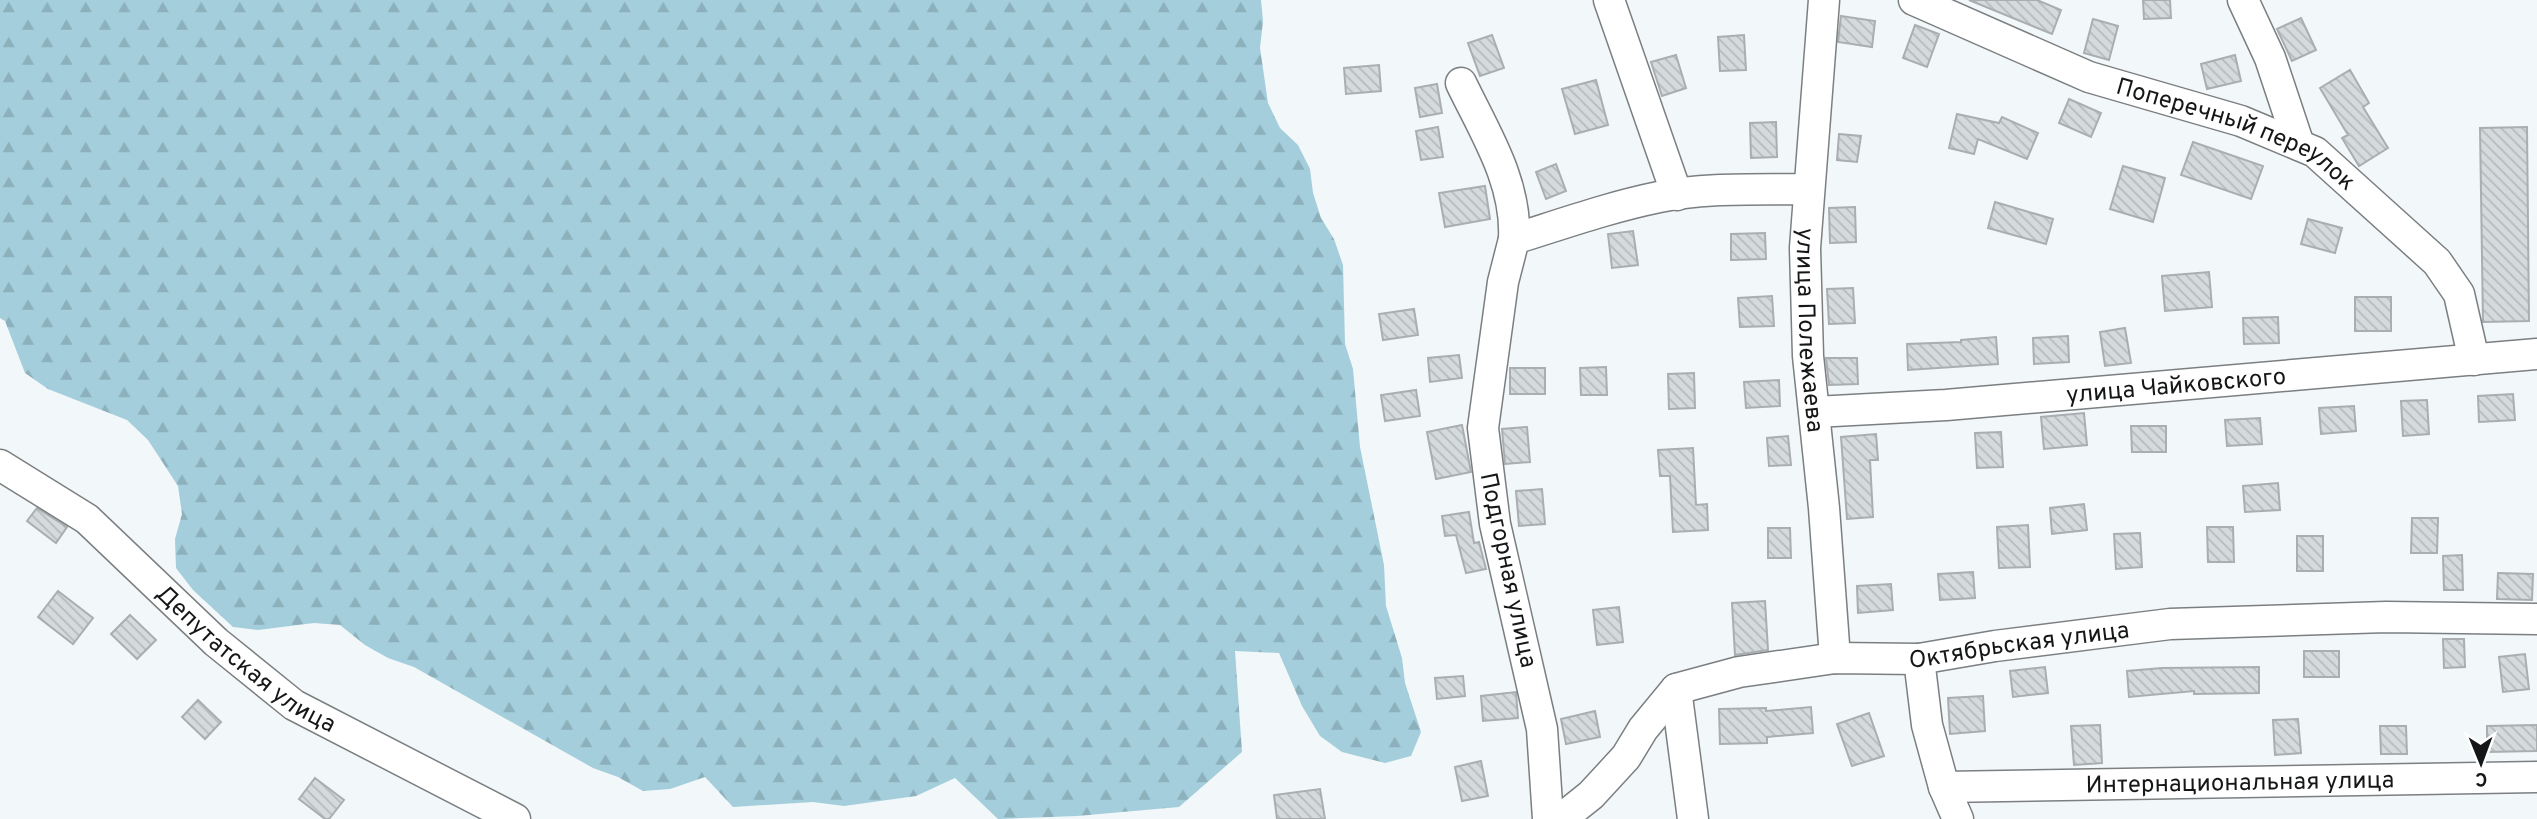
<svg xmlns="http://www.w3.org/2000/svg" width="2537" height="819" font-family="Overpass,sans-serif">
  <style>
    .forest { fill: url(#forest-firs) }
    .building { fill: url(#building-back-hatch); stroke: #aaaeb0; stroke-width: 2 }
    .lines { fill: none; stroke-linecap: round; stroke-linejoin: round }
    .minor-casing { stroke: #7b7f81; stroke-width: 33 }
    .minor { stroke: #fff; stroke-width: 30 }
    .labels { text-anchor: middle; stroke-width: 5; stroke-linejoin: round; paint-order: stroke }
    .street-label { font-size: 24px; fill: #151617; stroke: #fff }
  </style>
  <defs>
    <pattern id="forest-firs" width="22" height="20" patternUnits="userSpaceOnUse" patternTransform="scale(1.75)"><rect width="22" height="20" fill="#a4cedc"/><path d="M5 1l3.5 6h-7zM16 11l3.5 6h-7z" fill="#8cb0bc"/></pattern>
    <pattern id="building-back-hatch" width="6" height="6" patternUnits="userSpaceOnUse" patternTransform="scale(1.75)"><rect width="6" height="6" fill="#d5dadc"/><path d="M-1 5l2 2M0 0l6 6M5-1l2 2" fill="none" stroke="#b6babc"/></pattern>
  </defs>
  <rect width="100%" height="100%" fill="#f2f7f9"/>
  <path class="forest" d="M0 0H1261L1263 21 1260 48 1268 103 1280 128 1298 145 1310 169 1313 193 1321 218 1334 239 1343 265 1345 344 1353 369 1360 447 1384 565 1386 606 1402 658 1405 683 1421 732 1411 756 1385 763 1342 752 1320 736 1302 706 1279 653 1235 651 1242 752 1179 807 1077 816 998 819 955 778 916 796 844 806 813 802 733 807 705 777 670 789 643 791 618 777 593 768 414 667 388 658 365 645 340 625 314 623 258 630 233 627 193 590 176 568 175 539 182 514 178 486 148 440 127 420 48 389 25 373 5 321 0 318Z"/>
  <path class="building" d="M1969 0H2037L2061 10 2052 34Z
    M2143 0H2170L2171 18 2144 19Z
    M1841 16 1875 21 1872 47 1838 42Z
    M2301 18 2316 50 2292 61 2277 29Z
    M2093 19 2118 26 2109 60 2084 53Z
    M1915 25 1939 34 1927 67 1903 58Z
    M1492 35 1504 68 1480 76 1468 43Z
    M1744 35 1746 70 1720 71 1718 37Z
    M1676 55 1686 88 1662 96 1651 62Z
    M2235 55 2241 81 2207 89 2201 64Z
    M1379 65 1381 91 1346 94 1344 68Z
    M2350 70 2369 103 2363 107 2388 148 2359 166 2342 138 2348 135 2320 88Z
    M1596 80 1608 125 1575 134 1562 89Z
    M1437 84 1442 113 1420 117 1415 88Z
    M2069 99 2101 113 2091 137 2059 123Z
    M1957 114 1999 123 2002 117 2038 133 2027 159 1978 139 1974 154 1949 148Z
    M1776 122 1777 157 1751 158 1750 123Z
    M1438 127 1443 157 1421 160 1416 131Z
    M2527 127 2529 321 2483 322 2480 128Z
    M1839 134 1861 136 1857 162 1837 160Z
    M2193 142 2263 166 2251 199 2181 175Z
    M1556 164 1566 191 1546 199 1536 172Z
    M2123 166 2165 178 2153 222 2110 209Z
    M1485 186 1490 219 1445 227 1439 193Z
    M1995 202 2053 219 2046 244 1988 228Z
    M1855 207 1856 242 1830 243 1829 208Z
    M2308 219 2342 228 2335 253 2301 244Z
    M1633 231 1638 265 1612 268 1608 234Z
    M1765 233 1766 259 1731 260V234Z
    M2209 272 2212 307 2165 311 2162 276Z
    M1853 288 1855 323 1829 324 1827 289Z
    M1772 296 1774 326 1740 327 1738 298Z
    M2355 297H2391V331H2355Z
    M1414 309 1418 335 1383 340 1379 314Z
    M2278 317 2279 343 2244 344 2243 318Z
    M2125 328 2131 363 2105 366 2100 332Z
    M2068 336 2069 362 2034 364 2033 338Z
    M1996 337 1998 364 1908 370 1907 344 1961 342V340Z
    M1459 355 1462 378 1430 382 1428 358Z
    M1826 358H1857L1858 384 1829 385Z
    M1606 367 1607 395H1581L1580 368Z
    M1510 368H1545V394H1510Z
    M1694 373 1695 408 1669 409 1668 374Z
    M1779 380 1780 406 1746 408 1744 382Z
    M1416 390 1420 416 1385 421 1381 395Z
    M2513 394 2515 420 2479 422 2478 396Z
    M2427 400 2429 434 2403 436 2401 401Z
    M2354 406 2356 431 2321 434 2319 408Z
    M2084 413 2087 445 2044 449 2041 417Z
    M2260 418 2262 444 2227 446 2225 420Z
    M1462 425 1471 472 1436 479 1427 432Z
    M2131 426H2166V452H2132Z
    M1527 427 1530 462 1505 464 1502 429Z
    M2001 432 2003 467 1977 468 1975 433Z
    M1876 434 1878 460H1870L1873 517 1847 519 1841 437Z
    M1788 436 1791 465 1769 466 1767 438Z
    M1693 448 1696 505 1707 504 1708 530 1673 532 1670 476H1660L1658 450Z
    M2278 483 2280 510 2245 512 2243 486Z
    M1542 489 1545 524 1519 526 1516 491Z
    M2084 504 2087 530 2052 534 2050 508Z
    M37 508 67 527 56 543 27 521Z
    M1469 512 1474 543 1479 542 1486 569 1466 573 1456 535 1445 536 1442 516Z
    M2412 518H2438L2437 553H2411Z
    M2028 525 2030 567 1999 568 1997 527Z
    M2207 527H2233L2234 562H2208Z
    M1768 528H1790L1791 558H1768Z
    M2140 533 2142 567 2116 569 2114 534Z
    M2297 536H2323V571H2297Z
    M2462 555 2463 590H2444L2443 556Z
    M1973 572 1975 598 1940 600 1938 574Z
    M2498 573 2533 574 2532 600 2497 599Z
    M1891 584 1893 610 1858 613 1857 586Z
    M58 591 93 618 73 644 38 617Z
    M1765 601 1768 650 1735 655 1732 603Z
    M1619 607 1623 642 1597 645 1593 610Z
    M130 615 156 640 137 659 111 634Z
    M2443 639H2464L2465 667 2444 668Z
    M2304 651H2339V677H2304Z
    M2525 654 2529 689 2503 692 2499 657Z
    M2045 667 2048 693 2013 697 2010 671Z
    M2259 667V693L2194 694V691L2129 697 2127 671 2162 668Z
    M1463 676 1465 696 1437 699 1435 678Z
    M1516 692 1518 718 1483 721 1481 696Z
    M1983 696 1985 731 1950 734 1948 698Z
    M198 700 221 722 205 739 182 717Z
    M1811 707 1813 733 1767 737V743L1720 744 1719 709 1766 708V711Z
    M1595 711 1600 737 1566 744 1561 719Z
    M1869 713 1884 756 1852 766 1837 724Z
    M2298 719 2301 753 2275 755 2273 720Z
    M2100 725 2102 763 2074 765 2071 726Z
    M2537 725V751L2487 752V726Z
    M2380 726H2406L2407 754H2381Z
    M1481 761 1488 796 1462 801 1455 767Z
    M315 778 344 800 329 819H325L299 799Z
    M1320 789 1325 819H1277L1274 795Z"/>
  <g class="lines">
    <defs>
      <g id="minor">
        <path d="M1609 0 1677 195"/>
        <path id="s1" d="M1824 0 1805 248 1808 356 1824 508 1835 658"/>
        <path id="s2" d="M1914 0 2089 77 2241 121 2315 152 2437 262 2459 294 2474 360"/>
        <path d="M2243 0 2270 58 2299 145"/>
        <path d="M1461 83C1485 133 1517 182 1514 239"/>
        <path id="s3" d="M1815 412 1946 405 2537 354"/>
        <path id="s4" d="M0 465 87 519 216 642 294 705 515 819"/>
        <path d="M1919 659 1927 725 1944 787 1958 819"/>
        <path d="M1676 689 1693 819"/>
        <path id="s5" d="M1944 787 2537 777"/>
        <path d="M1548 819 1542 729 1495 524 1483 428 1503 282 1514 239C1562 224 1610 207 1659 197 1707 187 1759 190 1809 189"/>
        <path id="s6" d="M1561 819 1591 795 1626 757 1643 729 1676 689 1739 672 1835 658 1919 659 1995 646 2170 624 2386 617 2537 619"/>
      </g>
    </defs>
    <use href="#minor" class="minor-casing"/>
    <use href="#minor" class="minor"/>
  </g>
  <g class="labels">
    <g class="street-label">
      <text dy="8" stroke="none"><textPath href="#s2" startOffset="350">Поперечный переулок</textPath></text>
      <text dy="8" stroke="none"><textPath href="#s1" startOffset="331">улица Полежаева</textPath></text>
      <text dy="8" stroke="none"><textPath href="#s3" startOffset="362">улица Чайковского</textPath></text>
      <text transform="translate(1509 570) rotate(78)" y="8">Подгорная улица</text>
      <text dy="8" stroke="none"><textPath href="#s6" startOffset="522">Октябрьская улица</textPath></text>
      <text dy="8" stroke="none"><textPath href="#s4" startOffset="315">Депутатская улица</textPath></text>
      <text dy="8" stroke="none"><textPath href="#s5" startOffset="296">Интернациональная улица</textPath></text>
    </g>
  </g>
  <g transform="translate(2481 763) rotate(179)" stroke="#ffffff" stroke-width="5" paint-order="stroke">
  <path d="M0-5L12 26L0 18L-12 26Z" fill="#151617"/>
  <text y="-10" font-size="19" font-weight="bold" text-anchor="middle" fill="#151617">С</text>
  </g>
</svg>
